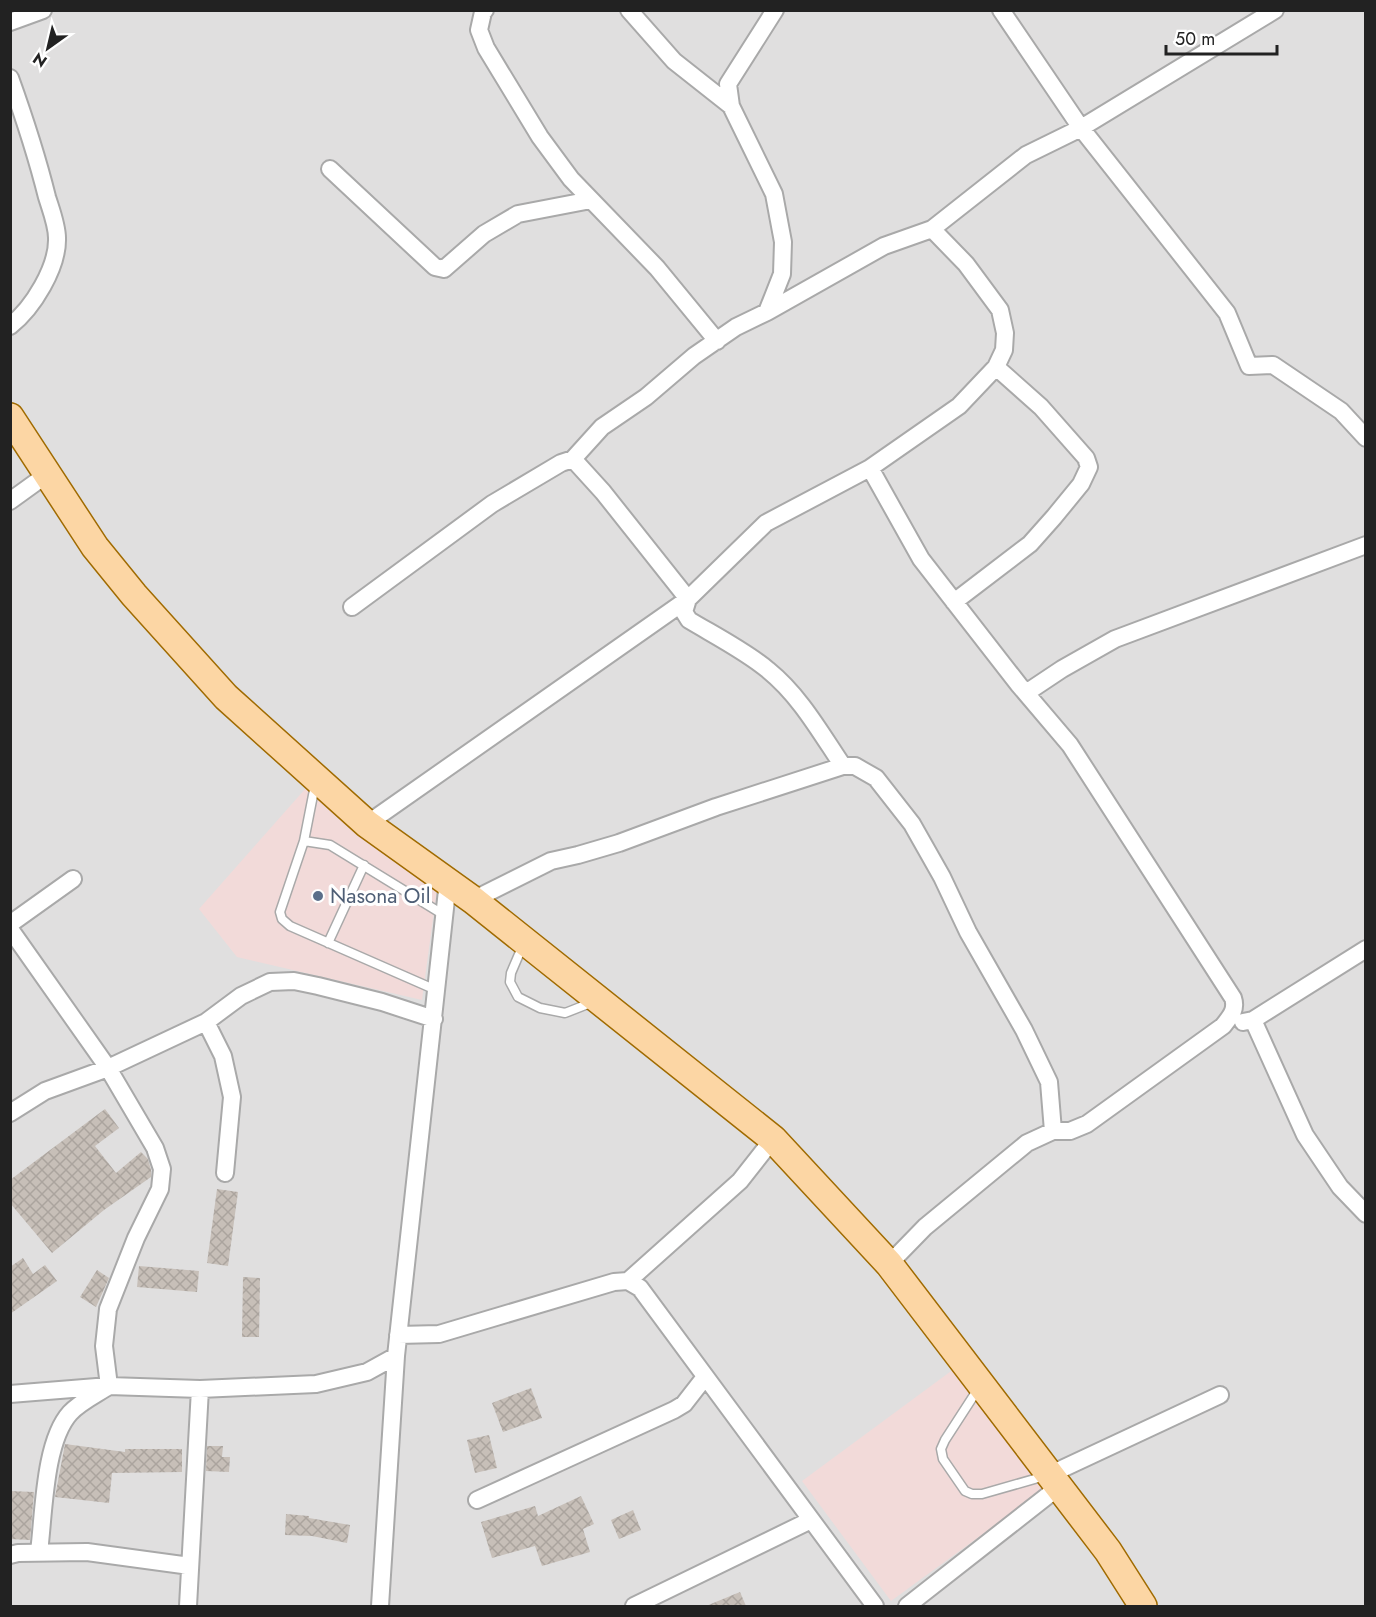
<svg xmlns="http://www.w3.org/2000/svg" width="1376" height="1617" font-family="Jost,sans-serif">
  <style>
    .residential { fill: #e0dfdf }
    .commercial { fill: #f2dad9 }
    .building { fill: url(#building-cross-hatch) }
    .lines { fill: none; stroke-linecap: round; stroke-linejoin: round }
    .service-casing { stroke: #a9a9a9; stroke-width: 11 }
    .minor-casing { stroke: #a9a9a9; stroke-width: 20 }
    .primary-casing { stroke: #a06b00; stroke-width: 30 }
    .service { stroke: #fff; stroke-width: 8 }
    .minor { stroke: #fff; stroke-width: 16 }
    .primary { stroke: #fcd6a4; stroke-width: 27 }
    .service-dot { fill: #5c6f8a; stroke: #fff; stroke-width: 2 }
    .labels { text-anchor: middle; stroke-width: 6; stroke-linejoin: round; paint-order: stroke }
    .service-label { font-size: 21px; fill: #4e5e75; stroke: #fff; text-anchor: start }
  </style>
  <defs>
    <pattern id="building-cross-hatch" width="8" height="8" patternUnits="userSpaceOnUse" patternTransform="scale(1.5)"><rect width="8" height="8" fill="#c7bfb8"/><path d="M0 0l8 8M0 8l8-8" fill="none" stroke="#aba49e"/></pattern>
  </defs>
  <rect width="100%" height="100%" fill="#f2efe9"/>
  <path class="residential" d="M11 11H1365V1606H11Z"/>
  <path class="commercial" d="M306 788 437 889 422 1000 237 957 199 909Z
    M958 1366 1046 1488 891 1601 802 1481Z"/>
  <path class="building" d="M105 1109 119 1128 95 1146 116 1173 141 1152 148 1159 151 1170V1177L104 1210 52 1253 10 1203V1180Z
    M217 1189 238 1192 228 1266 207 1263Z
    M23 1258 33 1274 45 1265 57 1281 10 1314V1267Z
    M139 1266 199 1271 197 1292 137 1287Z
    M97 1270 109 1278 96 1307 80 1297Z
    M243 1277 260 1278 259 1337H242Z
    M531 1388 542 1418 503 1432 492 1403Z
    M489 1435 497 1468 475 1473 467 1440Z
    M65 1444 125 1452V1449H182V1472L112 1473 109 1503 55 1497Z
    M207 1446H223L222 1457H230L229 1472 206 1471Z
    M10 1491 34 1492 30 1540 10 1539Z
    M581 1496 594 1524 583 1529 590 1552 542 1566 535 1546 492 1558 481 1522 535 1506 538 1516Z
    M633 1510 641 1530 619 1539 611 1520Z
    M286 1514 309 1516V1518L350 1525 347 1543 312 1536 285 1535Z
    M740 1592 746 1606H706Z"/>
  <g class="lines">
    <defs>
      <path id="service" d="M315 785 304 841 330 845 444 915
        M304 841 280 912 282 919 290 926 436 990
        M328 943 364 865
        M523 945 511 973 510 982 518 997 540 1008 565 1013 593 1002
        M978 1389 945 1440 941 1449 943 1459 965 1491 972 1494H982L1045 1476"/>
      <path id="minor" d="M485 10 483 12 479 30 486 48 540 137 571 179 657 268 717 341
        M629 10 674 61 731 106
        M775 10 728 84 731 106 774 194 783 242 782 274 767 312 736 327 694 356 646 397 602 427 573 459 603 492 688 599 684 612 689 620C714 635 747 652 768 670 800 696 820 732 843 766
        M1001 10 1081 128 1227 313 1249 366 1273 365 1341 411 1366 438
        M10 22 43 10
        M10 78C24 117 37 157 47 197 51 210 57 225 57 238 58 267 33 308 10 326
        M330 169 435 267 444 269 484 234 518 214 591 200
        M767 312 884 246 932 229 1026 155 1081 128 1275 10
        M870 468 921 559 1019 685 1070 745 1233 998C1237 1010 1230 1017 1223 1026L1087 1124 1070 1131H1053L1027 1143 925 1227 889 1264
        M10 501 46 475
        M954 602 1030 544 1054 517 1081 484 1089 467 1086 458 1041 407 996 367
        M352 607 492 504 561 463 573 459
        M1026 693 1062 669 1115 639 1366 545
        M367 824 688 599 766 523 870 468 959 406 996 367 1004 350 1005 333 1000 310 966 264 932 229
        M473 900 551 861 578 855 619 843 716 807 843 766H855L876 778 912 824 942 877 968 932 1024 1030 1049 1082 1053 1131
        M10 924 73 879
        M10 929 108 1068 155 1148 162 1169 160 1189 136 1238 108 1309 104 1346 109 1386C97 1394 80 1402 70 1413 44 1442 44 1513 39 1552
        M1253 1020 1305 1135 1340 1187 1366 1214
        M206 1022 223 1056 232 1097 225 1173
        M1243 1022 1253 1020 1366 949
        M10 1113 45 1091 108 1068 206 1022 241 996 270 982 294 981 318 986 382 1002 434 1019
        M628 1281 740 1181 773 1139
        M398 1335 439 1334 614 1282 628 1281 640 1288 875 1606
        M10 1394 109 1386 200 1389 316 1384 367 1372 396 1356
        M1051 1474 1220 1395
        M477 1500 674 1410 684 1404 705 1377
        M10 1555 18 1553 87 1552 190 1566
        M188 1606 200 1389
        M380 1606 396 1356 448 881
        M634 1606 811 1520
        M907 1606 1060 1486"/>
      <path id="primary" d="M10 417 95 547 134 595 226 697 367 824 473 900 773 1139 889 1264 1108 1551 1143 1606"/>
    </defs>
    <use href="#service" class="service-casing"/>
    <use href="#minor" class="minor-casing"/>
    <use href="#primary" class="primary-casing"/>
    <use href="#service" class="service"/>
    <use href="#minor" class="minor"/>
    <use href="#primary" class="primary"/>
  </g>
  <circle class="service-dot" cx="318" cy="896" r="6"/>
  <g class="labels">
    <g class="service-label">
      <text x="330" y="903">Nasona Oil</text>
    </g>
  </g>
  <rect width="1376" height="1617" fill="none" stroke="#222222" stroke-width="24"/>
  <g transform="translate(48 48) rotate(214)" stroke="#ffffff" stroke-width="4.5" paint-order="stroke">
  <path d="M0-4.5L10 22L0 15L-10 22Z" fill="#222222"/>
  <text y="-9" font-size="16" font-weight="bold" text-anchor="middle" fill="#222222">N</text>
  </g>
  <path d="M1166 45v9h111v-9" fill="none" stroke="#222222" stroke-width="3"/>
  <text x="1175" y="45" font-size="18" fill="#222222" stroke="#ffffff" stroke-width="4.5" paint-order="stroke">50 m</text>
</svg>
